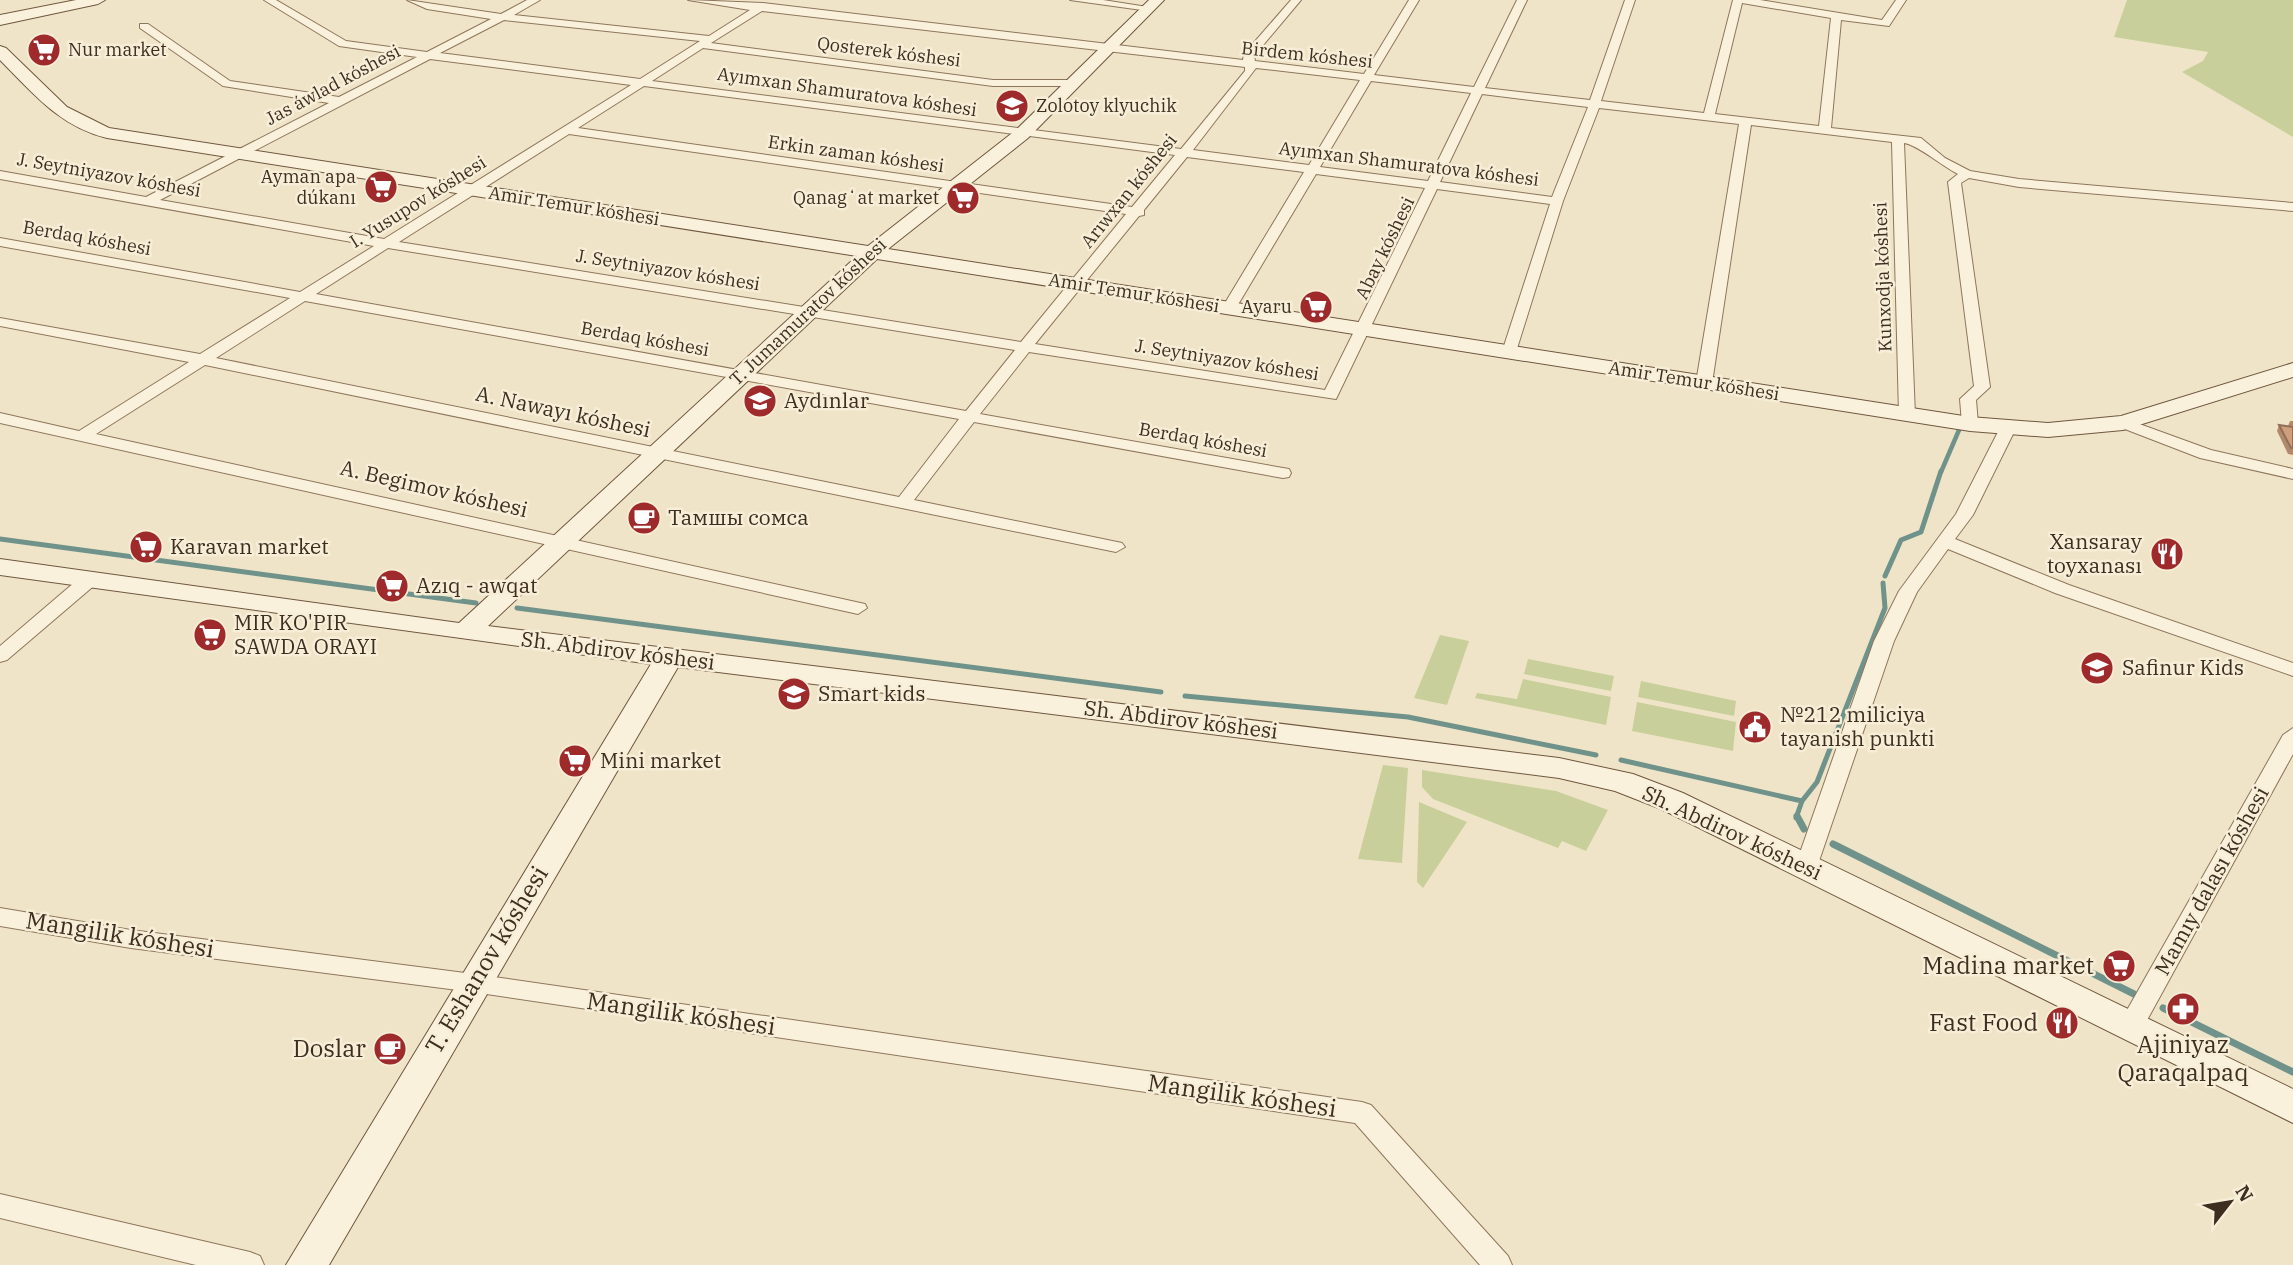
<svg xmlns="http://www.w3.org/2000/svg" width="2293" height="1265" font-family="'IBM Plex Serif',serif">
  <style>
    .green { fill: #c9cf9b }
    .lines { fill: none; stroke-linecap: round; stroke-linejoin: round }
    .stream-far2 { stroke: #6f938a; stroke-width: 4.5 }
    .stream-far1 { stroke: #6f938a; stroke-width: 5 }
    .stream { stroke: #6f938a; stroke-width: 7 }
    .street-casing { stroke: #8d765c; stroke-width: 2 }
    .secondary-casing { stroke: #6f573f; stroke-width: 2 }
    .street { fill: #faf1dc; fill-rule: evenodd }
    .secondary { fill: #faf1dc; fill-rule: evenodd }
    .wall { fill: #b2896c }
    .building { fill: #cf9f7d; stroke: #916f58; stroke-width: 2 }
    .labels { text-anchor: middle; stroke-width: 5; stroke-linejoin: round; paint-order: stroke }
    .far-poi-label { font-size: 18px; fill: #3d2e20; stroke: #f7eed8; text-anchor: end }
    .far-street-label { font-size: 18px; fill: #3d2e20; stroke: #f7eed8 }
    .poi-label { font-size: 21px; fill: #3d2e20; stroke: #f7eed8; text-anchor: start }
    .street-label { font-size: 21px; fill: #3d2e20; stroke: #f7eed8 }
    .near-street-label { font-size: 24px; fill: #3d2e20; stroke: #f7eed8 }
    .near-poi-label { font-size: 24px; fill: #3d2e20; stroke: #f7eed8; text-anchor: end }
  </style>
  <rect width="100%" height="100%" fill="#f0e4c8"/>
  <path class="green" d="M2127 0H2293V137L2182 72 2203 61 2208 52 2114 37Z
    M1440 635 1469 641 1447 705 1414 698Z
    M1528 659 1614 676 1611 691 1524 674Z
    M1523 679 1611 697 1606 725 1475 698 1477 693 1517 699Z
    M1641 681 1736 701 1734 716 1638 697Z
    M1637 702 1736 722 1733 751 1632 731Z
    M1383 765 1408 768 1402 863 1358 859Z
    M1422 770 1556 791 1608 810 1586 851 1562 841 1558 848 1433 799 1422 787Z
    M1419 802 1467 822 1423 888 1417 882Z"/>
  <g class="lines">
    <path class="stream-far2" d="M1941 472 1959 430"/>
    <path class="stream-far1" d="M0 539 476 603
      M1885 576 1901 540 1921 532 1941 471
      M517 608 1161 692
      M1185 696 1408 717 1596 755
      M1621 760 1802 801 1796 818
      M1802 801 1817 782 1885 608 1883 583"/>
    <path class="stream" d="M1797 816 1804 829
      M1833 844 2134 994
      M2163 1008 2293 1072"/>
    <defs>
      <path id="street" d="M264 0H276L346 41 427 52 491 19 427 9 407 0 501 14 527 0H540L514 15 709 36 750 10 688 0 763 3 1243 60 1244 54 1291 0H1301L1254 56 1255 61 1364 74 1409 0H1419L1374 75 1474 87 1517 0H1527L1485 88 1590 100 1625 0H1635L1601 101 1704 113 1733 0H1760L1882 20 1896 0H1906L1889 26 1841 20 1831 128 1921 138 1945 158 1970 171 2019 179 2293 203V211L2019 187 1969 178 1961 183 1990 387 1976 400 1978 424 1970 429 1962 424 1960 399 1974 386 1948 182 1958 174C1942 166 1918 145 1904 143L1915 415 1907 420 1899 415 1892 142 1751 125 1712 383 1704 388 1696 383 1739 124 1599 108 1563 201 1515 355H1505L1502 352 1550 204 1437 189 1336 399 1029 352 980 414 1283 468 1289 469 1291 473 1289 477 1283 478 974 422 914 500 1122 543 1125 547 1116 552 205 365 96 434 865 604 867 608 858 614 0 423V413L79 431 189 362 0 326V318L200 354 290 298 0 246V238L300 292 374 246 0 179V171L146 197 329 103 223 86 140 28V24H148L230 81 339 97 417 57 339 46ZM1742 3 1831 18 1819 126 1715 114ZM762 11 1245 67V71L1181 149 652 81 703 48 993 86H1073L1079 83 1073 80H993L711 43ZM504 20 700 41 640 79 440 53ZM430 59 631 85 384 239 160 200ZM1256 68 1360 80 1309 165 1193 150ZM1371 81 1471 93 1428 181 1320 167ZM644 86 1175 155 1132 207 578 128ZM1482 94 1588 107 1552 197 1440 182ZM569 134 1126 214 1021 342 399 242ZM1187 157 1304 172 1222 308 1229 312 1236 308 1316 174 1425 188 1325 390 1035 344 1139 216 1144 215V210ZM388 248 1015 350 966 411 316 294ZM305 301 959 419 899 497 216 358Z
        M1070 0H1103L1154 8 1149 11Z
        M2123 418 2211 450 2293 469V479L2200 458 2117 426 2115 423Z
        M2008 423 2016 428 1973 515 1955 539 2069 585 2293 663V676L2055 593 1948 549 1917 592 1894 641 1817 867 1814 873H1798L1795 867 1874 641 1899 591 1956 514 2000 428Z
        M89 574 98 580 96 584 7 660 0 662V646L82 576Z
        M2293 728V754L2140 1033 2131 1036 2122 1033 2119 1026 2122 1019 2283 735Z
        M0 908 131 930 473 974 1362 1102 1371 1105 1508 1256 1512 1265H1480L1355 1123 473 992 131 948 0 926Z
        M0 1194 250 1252 260 1256 264 1265H196L0 1218Z"/>
      <path id="secondary" d="M76 0H105L98 4 0 25V15Z
        M1149 0H1164L1028 138 888 249 1970 417 2048 423 2121 416 2293 363V377L2123 430 2048 437 1970 431 877 259 488 626 1559 758 1633 774 1683 793 2293 1089V1123L1661 809 1615 791 1559 778 678 667 329 1265H286L651 664 0 575V559L459 623 857 256 107 138C60 127 33 93 0 60V46L6 48 67 107 109 128 868 246 1016 130Z"/>
    </defs>
    <use href="#street" class="street-casing"/>
    <use href="#secondary" class="secondary-casing"/>
    <use href="#street" class="street"/>
    <use href="#secondary" class="secondary"/>
  </g>
  <path class="wall" d="M2290 421H2293V455L2288 454 2277 431 2279 425 2288 426Z"/>
  <path class="building" d="M2279 425 2293 427V448H2291Z"/>
  <defs>
    <symbol id="supermarket-disc" viewBox="-11 -11 22 22"><circle r="9.5" fill="#9e2a2b" stroke="#f7eed8"/><path d="M-6-5.5h2.5l.6 2H6L4.5 2H-2.5L-4.4-4H-6ZM-1.5 3.2a1.3 1.3 0 1 0 .1 0ZM3 3.2a1.3 1.3 0 1 0 .1 0Z" fill="#fff"/></symbol>
    <symbol id="school-disc" viewBox="-11 -11 22 22"><circle r="9.5" fill="#9e2a2b" stroke="#f7eed8"/><path d="M0-5L7-2L0 1L-7-2ZM-4 1L0 2.5L4 1V4Q0 6-4 4Z" fill="#fff"/></symbol>
    <symbol id="cafe-disc" viewBox="-11 -11 22 22"><circle r="9.5" fill="#9e2a2b" stroke="#f7eed8"/><path d="M-5.5-4.5H6V0H3Q3 3.5 0 3.5H-2.5Q-5.5 3.5-5.5 0ZM3-3.2v2h1.7v-2ZM-6 4.5H4V6H-6Z" fill="#fff"/></symbol>
    <symbol id="restaurant-disc" viewBox="-11 -11 22 22"><circle r="9.5" fill="#9e2a2b" stroke="#f7eed8"/><path d="M-5-6h1v4h1v-4h1v4h1v-4h1v5L-1.5 .5V6h-2V.5L-5-1ZM5-6V6H3V1.5H1.5Q1.5-4 5-6Z" fill="#fff"/></symbol>
    <symbol id="civic-disc" viewBox="-11 -11 22 22"><circle r="9.5" fill="#9e2a2b" stroke="#f7eed8"/><path d="M-.6-6.5H3V-4.5H.6V-3L4-1V1h2V6H-6V1h2V-1L-.6-3ZM-1.2 2.5V6h2.4V2.5Z" fill="#fff"/></symbol>
    <symbol id="pharmacy-disc" viewBox="-11 -11 22 22"><circle r="9.5" fill="#9e2a2b" stroke="#f7eed8"/><path d="M-2-6h4v4h4v4h-4v4h-4v-4h-4v-4h4Z" fill="#fff"/></symbol>
  </defs>
  <g fill-rule="evenodd">
    <use href="#supermarket-disc" x="25" y="31" width="38" height="38"/>
    <use href="#school-disc" x="993" y="87" width="38" height="38"/>
    <use href="#supermarket-disc" x="362" y="168" width="38" height="38"/>
    <use href="#supermarket-disc" x="944" y="179" width="38" height="38"/>
    <use href="#supermarket-disc" x="1297" y="288" width="38" height="38"/>
    <use href="#school-disc" x="741" y="382" width="38" height="38"/>
    <use href="#cafe-disc" x="625" y="499" width="38" height="38"/>
    <use href="#supermarket-disc" x="127" y="528" width="38" height="38"/>
    <use href="#restaurant-disc" x="2148" y="535" width="38" height="38"/>
    <use href="#supermarket-disc" x="373" y="567" width="38" height="38"/>
    <use href="#supermarket-disc" x="191" y="616" width="38" height="38"/>
    <use href="#school-disc" x="2078" y="649" width="38" height="38"/>
    <use href="#school-disc" x="775" y="675" width="38" height="38"/>
    <use href="#civic-disc" x="1736" y="708" width="38" height="38"/>
    <use href="#supermarket-disc" x="556" y="742" width="38" height="38"/>
    <use href="#supermarket-disc" x="2100" y="947" width="38" height="38"/>
    <use href="#pharmacy-disc" x="2164" y="990" width="38" height="38"/>
    <use href="#restaurant-disc" x="2043" y="1004" width="38" height="38"/>
    <use href="#cafe-disc" x="371" y="1030" width="38" height="38"/>
  </g>
  <g class="labels">
    <g class="far-poi-label">
      <text x="68" y="56" text-anchor="start">Nur market</text>
      <text x="1036" y="112" text-anchor="start">Zolotoy klyuchik</text>
      <text x="356" y="183">Ayman apa<tspan x="356" dy="21">dúkanı</tspan></text>
      <text x="939" y="204">Qanagʻat market</text>
      <text x="1292" y="313">Ayaru</text>
    </g>
    <g class="far-street-label">
      <text transform="translate(889 52) rotate(7)" y="6">Qosterek kóshesi</text>
      <text transform="translate(1307 55) rotate(6)" y="6">Birdem kóshesi</text>
      <text transform="translate(333 85) rotate(-28)" y="6">Jas áwlad kóshesi</text>
      <text transform="translate(847 92) rotate(8)" y="6">Ayımxan Shamuratova kóshesi</text>
      <text transform="translate(856 154) rotate(8)" y="6">Erkin zaman kóshesi</text>
      <text transform="translate(1409 164) rotate(7)" y="6">Ayımxan Shamuratova kóshesi</text>
      <text transform="translate(109 175) rotate(10)" y="6">J. Seytniyazov kóshesi</text>
      <text transform="translate(1129 191) rotate(-51)" y="6">Arıwxan kóshesi</text>
      <text transform="translate(418 202) rotate(-32)" y="6">I. Yusupov kóshesi</text>
      <text transform="translate(574 206) rotate(9)" y="6">Amir Temur kóshesi</text>
      <text transform="translate(87 238) rotate(10)" y="6">Berdaq kóshesi</text>
      <text transform="translate(1385 248) rotate(-64)" y="6">Abay kóshesi</text>
      <text transform="translate(668 270) rotate(9)" y="6">J. Seytniyazov kóshesi</text>
      <text transform="translate(1883 277) rotate(-92)" y="6">Kunxodja kóshesi</text>
      <text transform="translate(1134 293) rotate(9)" y="6">Amir Temur kóshesi</text>
      <text transform="translate(808 312) rotate(-43)" y="6">T. Jumamuratov kóshesi</text>
      <text transform="translate(645 339) rotate(10)" y="6">Berdaq kóshesi</text>
      <text transform="translate(1227 360) rotate(9)" y="6">J. Seytniyazov kóshesi</text>
      <text transform="translate(1694 381) rotate(9)" y="6">Amir Temur kóshesi</text>
      <text transform="translate(1203 440) rotate(10)" y="6">Berdaq kóshesi</text>
    </g>
    <g class="poi-label">
      <text x="784" y="408">Aydınlar</text>
      <text x="668" y="525">Тамшы сомса</text>
      <text x="2142" y="549" text-anchor="end">Xansaray<tspan x="2142" dy="24">toyxanası</tspan></text>
      <text x="170" y="554">Karavan market</text>
      <text x="416" y="593">Azıq - awqat</text>
      <text x="234" y="630">MIR KO'PIR<tspan x="234" dy="24">SAWDA ORAYI</tspan></text>
      <text x="2122" y="675">Safinur Kids</text>
      <text x="818" y="701">Smart kids</text>
      <text x="1780" y="722">№212 miliciya<tspan x="1780" dy="24">tayanish punkti</tspan></text>
      <text x="600" y="768">Mini market</text>
    </g>
    <g class="street-label">
      <text transform="translate(563 412) rotate(12)" y="7">A. Nawayı kóshesi</text>
      <text transform="translate(434 489) rotate(13)" y="7">A. Begimov kóshesi</text>
      <text transform="translate(618 651) rotate(7)" y="7">Sh. Abdirov kóshesi</text>
      <text transform="translate(1181 720) rotate(7)" y="7">Sh. Abdirov kóshesi</text>
      <text transform="translate(1732 833) rotate(25)" y="7">Sh. Abdirov kóshesi</text>
      <text transform="translate(2212 881) rotate(-61)" y="7">Mamıy dalası kóshesi</text>
    </g>
    <g class="near-street-label">
      <text transform="translate(120 935) rotate(9)" y="8">Mangilik kóshesi</text>
      <text transform="translate(487 960) rotate(-59)" y="8">T. Eshanov kóshesi</text>
      <text transform="translate(681 1014) rotate(8)" y="8">Mangilik kóshesi</text>
      <text transform="translate(1242 1096) rotate(8)" y="8">Mangilik kóshesi</text>
    </g>
    <g class="near-poi-label">
      <text x="2094" y="974">Madina market</text>
      <text x="2038" y="1031">Fast Food</text>
      <text x="2183" y="1053" text-anchor="middle">Ajiniyaz<tspan x="2183" dy="28">Qaraqalpaq</tspan></text>
      <text x="366" y="1057">Doslar</text>
    </g>
  </g>
  <g transform="translate(2230 1202) rotate(59)" stroke="#f7eed8" stroke-width="5" paint-order="stroke">
  <path d="M0-5L12 26L0 18L-12 26Z" fill="#3d2e20"/>
  <text y="-10" font-size="19" font-weight="bold" text-anchor="middle" fill="#3d2e20">N</text>
  </g>
</svg>
